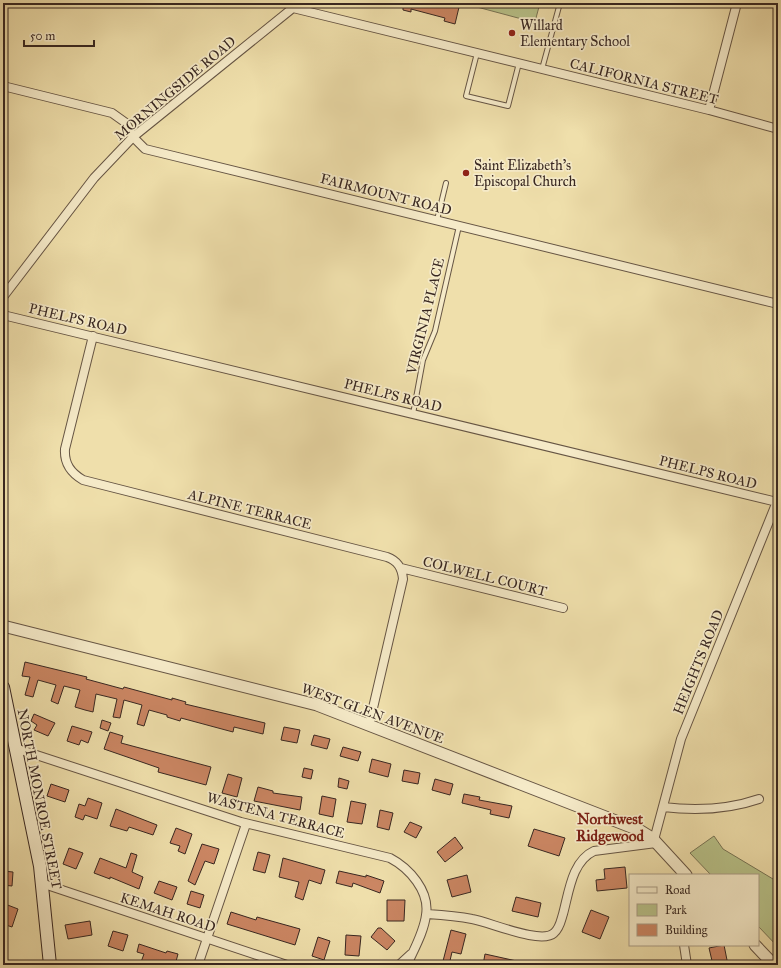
<svg xmlns="http://www.w3.org/2000/svg" width="781" height="968" font-family="'IM FELL Great Primer',serif">
  <style>
    .green { fill: #b8c289; stroke: #787455 }
    .building { fill: #cb8663; stroke: #382721 }
    .lines { fill: none; stroke-linecap: round; stroke-linejoin: round }
    .service-casing { stroke: #654; stroke-width: 6 }
    .minor-casing { stroke: #654; stroke-width: 10 }
    .tertiary-casing { stroke: #654; stroke-width: 13 }
    .secondary-casing { stroke: #382721; stroke-width: 14 }
    .service { stroke: #f5eac8; stroke-width: 4 }
    .minor { stroke: #f5eac8; stroke-width: 8 }
    .tertiary { stroke: #f5eac8; stroke-width: 11 }
    .secondary { stroke: #f5eac8; stroke-width: 12 }
    .poi-dot { fill: #8f2418; stroke: #f5eac8; stroke-width: 1.5 }
    .labels { text-anchor: middle; stroke-width: 3.5; stroke-linejoin: round; paint-order: stroke }
    .poi-label { font-size: 14px; fill: #382721; stroke: #f5eac8; text-anchor: start }
    .street-label { font-size: 14px; fill: #382721; stroke: #f5eac8 }
    .neighbourhood-label { font-size: 15px; font-weight: bold; fill: #7a1f14; stroke: #f5eac8 }
  </style>
  <rect width="100%" height="100%" fill="#efdfab"/>
  <filter id="stains"><feTurbulence type="fractalNoise" baseFrequency=".005" numOctaves="4"/><feColorMatrix values="0 0 0 0 .2 0 0 0 0 .09 0 0 0 0 .02 0 0 0 .5 -.17"/></filter>
  <radialGradient id="worn" r=".72"><stop offset=".6" stop-color="#630" stop-opacity="0"/><stop offset="1" stop-color="#630" stop-opacity=".3"/></radialGradient>
  <path class="green" d="M478 3H540L536 18 533 22 477 7Z
    M714 836 723 849 778 882V947L758 926V875H711L690 853Z"/>
  <path class="building" d="M397 3H460L455 24 444 21 445 18 411 9V12L403 10V7L397 6Z
    M25 662 87 677 86 679 123 689 124 687 172 700V698L186 702 185 704 265 723 263 734 234 727 233 732 181 718 180 721 167 717V715L149 710 144 726 137 724 142 705 124 700 120 718 113 717 117 699 96 694 93 712 85 710 75 707 80 690 64 686 58 704 51 701 56 685 38 680 33 697 25 695 30 677 22 676Z
    M34 714 55 723 48 736 34 730 37 725 31 721Z
    M102 720 111 723 108 731 100 728Z
    M72 726 92 732 88 743 81 740 79 745 67 741Z
    M284 727 300 730 297 743 281 740Z
    M110 732 123 736 121 743 211 767 206 785 158 772 159 768 104 749Z
    M314 735 330 739 327 749 311 745Z
    M343 747 361 752 358 761 340 756Z
    M372 759 391 764 388 777 369 772Z
    M304 768 313 770 311 779 302 777Z
    M404 770 420 773 418 784 402 781Z
    M228 774 242 778 237 797 222 793Z
    M339 778 349 781 347 789 338 787Z
    M435 779 453 784 450 795 432 790Z
    M51 784 69 790 65 802 47 796Z
    M258 787 273 791V793L302 797 300 810 254 801Z
    M464 794 480 797 479 800 512 806 509 818 490 814 491 810 462 803Z
    M322 796 336 799 333 817 319 814Z
    M88 798 102 803 97 819 85 815 83 820 75 817 79 804 85 806Z
    M351 801 366 804 362 824 347 822Z
    M116 809 157 825 153 835 129 827 127 831 110 826Z
    M380 810 393 813 389 830 377 827Z
    M410 822 422 827 416 838 404 832Z
    M176 828 192 834 185 854 178 851 180 846 170 843Z
    M534 829 565 838 559 856 528 846Z
    M455 837 463 848 445 862 437 852Z
    M202 844 219 849 214 864 205 861 195 885 188 881Z
    M69 848 83 853 76 869 63 864Z
    M258 852 270 855 265 873 253 870Z
    M131 853 137 855 132 872 143 877 139 889 110 877V879L94 873 100 858 126 868Z
    M283 858 325 870 321 884 309 880 303 900 295 897 299 882 279 877Z
    M625 867 627 888 597 891 596 880 605 879 604 869Z
    M3 871 13 872 12 886 3 885Z
    M339 871 366 877V875L384 881 380 893 353 883 352 887 336 883Z
    M467 875 471 892 452 897 447 880Z
    M159 881 177 887 172 900 154 893Z
    M191 891 204 895 200 908 187 904Z
    M516 897 541 903 538 917 512 911Z
    M387 900H405L404 921H387Z
    M5 904 18 909 12 927 3 924V911Z
    M591 910 609 917 600 939 582 932Z
    M231 912 256 920 257 917 300 929 295 945 227 924Z
    M90 921 92 935 68 939 65 925Z
    M378 928H381L395 941 387 950 371 937Z
    M451 930 466 934 461 954 452 952 449 965H442Z
    M113 931 128 935 123 951 108 946Z
    M346 935 361 936 359 956 345 955Z
    M318 937 330 941 324 960 312 956Z
    M139 944 166 953 167 951 178 954 175 965H150L141 962 144 954 137 952Z
    M724 945 728 965H713L709 948Z
    M485 954 521 962V965H483Z"/>
  <g class="lines">
    <defs>
      <path id="service" d="M477 53 466 96 508 106 519 63
        M542 69 560 3
        M437 220 446 183
        M413 414 423 360 435 331 459 226"/>
      <path id="minor" d="M293 8 709 110 778 129
        M3 86 112 113 126 123 133 137 145 149 778 304
        M709 110 737 3
        M3 297 94 178 133 137 299 3
        M3 315 777 502
        M93 336 65 449C64 464 71 473 83 480L387 557C398 561 402 568 403 579L369 725
        M401 568 563 608
        M15 748 241 822 390 858C409 868 430 891 426 915 424 932 414 949 407 965
        M663 807C696 811 727 810 759 799
        M654 840 681 739 778 499
        M41 883 287 965
        M427 914C442 915 457 916 472 919 490 922 541 945 554 933 560 928 561 920 563 914 569 892 572 861 594 851L656 843
        M684 945 687 965
        M198 965 246 824
        M399 965 411 954"/>
      <path id="tertiary" d="M3 626 317 705 639 830 652 838 686 875
        M755 945 774 965"/>
      <path id="secondary" d="M3 687 40 866 50 965"/>
    </defs>
    <use href="#service" class="service-casing"/>
    <use href="#minor" class="minor-casing"/>
    <use href="#tertiary" class="tertiary-casing"/>
    <use href="#secondary" class="secondary-casing"/>
    <use href="#service" class="service"/>
    <use href="#minor" class="minor"/>
    <use href="#tertiary" class="tertiary"/>
    <use href="#secondary" class="secondary"/>
  </g>
  <g class="poi-dot">
    <circle cx="512" cy="33" r="4"/>
    <circle cx="466" cy="173" r="4"/>
  </g>
  <g class="labels">
    <g class="poi-label">
      <text x="520" y="30">Willard<tspan x="520" dy="16">Elementary School</tspan></text>
      <text x="474" y="170">Saint Elizabeth's<tspan x="474" dy="16">Episcopal Church</tspan></text>
    </g>
    <g class="street-label">
      <text transform="translate(644 81) rotate(14)" y="5">CALIFORNIA STREET</text>
      <text transform="translate(175 88) rotate(-40)" y="5">MORNINGSIDE ROAD</text>
      <text transform="translate(386 194) rotate(14)" y="5">FAIRMOUNT ROAD</text>
      <text transform="translate(425 316) rotate(-76)" y="5">VIRGINIA PLACE</text>
      <text transform="translate(78 319) rotate(13)" y="5">PHELPS ROAD</text>
      <text transform="translate(393 395) rotate(14)" y="5">PHELPS ROAD</text>
      <text transform="translate(708 472) rotate(14)" y="5">PHELPS ROAD</text>
      <text transform="translate(250 509) rotate(14)" y="5">ALPINE TERRACE</text>
      <text transform="translate(485 576) rotate(14)" y="5">COLWELL COURT</text>
      <text transform="translate(698 662) rotate(-68)" y="5">HEIGHTS ROAD</text>
      <text transform="translate(373 713) rotate(20)" y="5">WEST GLEN AVENUE</text>
      <text transform="translate(40 799) rotate(79)" y="5">NORTH MONROE STREET</text>
      <text transform="translate(276 815) rotate(15)" y="5">WASTENA TERRACE</text>
      <text transform="translate(168 912) rotate(18)" y="5">KEMAH ROAD</text>
    </g>
    <g class="neighbourhood-label">
      <text x="610" y="824">Northwest<tspan x="610" dy="17">Ridgewood</tspan></text>
    </g>
  </g>
  <rect width="781" height="968" fill="none" stroke="#efdfab" stroke-width="16"/>
  <rect x="4" y="4" width="773" height="960" fill="none" stroke="#382721" stroke-width="2"/>
  <rect x="8" y="8" width="765" height="952" fill="none" stroke="#382721"/>
  <rect x="629" y="874" width="130" height="72" fill="#f5eac8" stroke="#a99c85"/>
  <rect x="637" y="887" width="20" height="6" fill="#f5eac8" stroke="#a99c85"/>
  <text x="665" y="894" font-size="12" fill="#382721">Road</text>
  <rect x="637" y="904" width="20" height="12" fill="#b8c289" stroke="#a99c85"/>
  <text x="665" y="914" font-size="12" fill="#382721">Park</text>
  <rect x="637" y="924" width="20" height="12" fill="#cb8663" stroke="#a99c85"/>
  <text x="665" y="934" font-size="12" fill="#382721">Building</text>
  <path d="M24 40v6h70v-6" fill="none" stroke="#382721" stroke-width="2"/>
  <text x="30" y="40" font-size="12" fill="#382721" stroke="#f5eac8" stroke-width="3" paint-order="stroke">50 m</text>
  <rect width="100%" height="100%" filter="url(#stains)"/>
  <rect width="100%" height="100%" fill="url(#worn)"/>
</svg>
